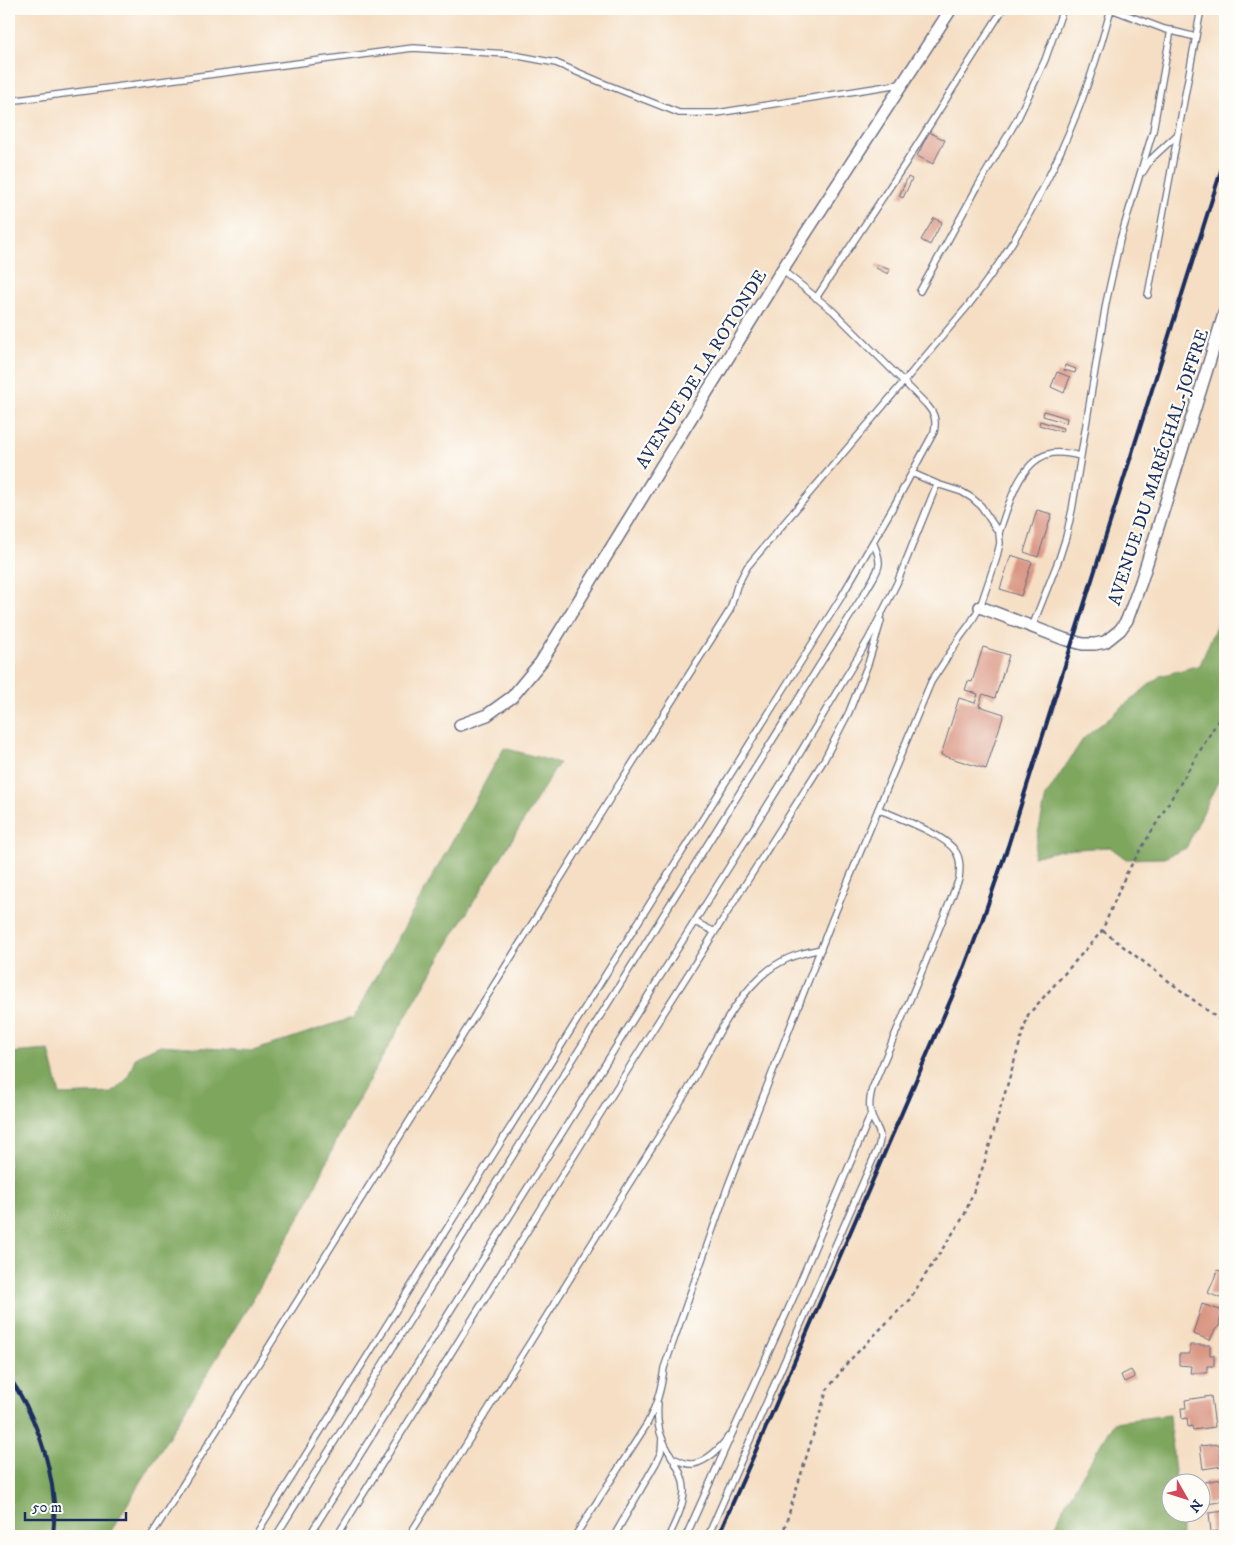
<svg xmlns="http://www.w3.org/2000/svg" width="1234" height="1545" font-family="'IM FELL DW Pica',serif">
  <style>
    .forest { fill: #7ea65d; stroke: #4c6a5e }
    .building { fill: #da9784 }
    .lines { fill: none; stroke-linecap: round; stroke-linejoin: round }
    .lane-casing { stroke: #676c81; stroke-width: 8 }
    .street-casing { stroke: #676c81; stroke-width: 14 }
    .path { stroke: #676c81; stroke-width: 2.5; stroke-dasharray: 4 4; stroke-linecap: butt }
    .lane { stroke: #fff; stroke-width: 5.5 }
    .street { stroke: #fff; stroke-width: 11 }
    .rail { stroke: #1b2f5e; stroke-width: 4 }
    .labels { text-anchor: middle; stroke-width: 4.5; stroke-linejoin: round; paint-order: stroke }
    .street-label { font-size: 18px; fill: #1b2f5e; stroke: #fdfcf7 }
  </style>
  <rect width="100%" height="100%" fill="#fdfcf7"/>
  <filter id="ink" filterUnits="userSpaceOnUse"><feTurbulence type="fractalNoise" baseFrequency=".02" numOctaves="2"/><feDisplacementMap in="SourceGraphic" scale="10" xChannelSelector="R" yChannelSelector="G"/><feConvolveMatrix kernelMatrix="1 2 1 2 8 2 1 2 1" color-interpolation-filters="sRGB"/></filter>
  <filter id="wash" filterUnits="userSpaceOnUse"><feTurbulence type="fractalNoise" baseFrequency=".0096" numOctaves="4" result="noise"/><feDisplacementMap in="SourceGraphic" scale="20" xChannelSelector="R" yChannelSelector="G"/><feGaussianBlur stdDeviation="1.12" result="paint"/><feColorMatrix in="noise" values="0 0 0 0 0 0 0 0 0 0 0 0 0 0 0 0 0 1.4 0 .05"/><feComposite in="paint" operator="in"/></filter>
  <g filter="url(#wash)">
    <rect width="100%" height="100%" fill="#f5dec3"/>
    <path class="forest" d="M1225 605V767L1186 848 1164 858 1126 859 1110 847 1061 850 1033 857 1046 796 1083 739 1160 676 1200 665Z
      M504 748 559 763 457 929 376 1068 343 1127 307 1204 257 1292 108 1536H9V1280L17 1259 9 1253V1053L49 1050 60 1095 112 1093 127 1079 136 1056 160 1045 253 1051 354 1017Z
      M1169 1415 1176 1482H1172V1512L1180 1513 1182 1536H1051L1066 1502 1114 1422Z"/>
    <g id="blocks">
      <path class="building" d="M929 132 945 140 933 164 917 156Z
        M908 177 912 179 903 198 899 196Z
        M934 218 942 222 930 245 921 240Z
        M877 264 890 270 888 274 876 268Z
        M1065 365 1076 369 1075 373 1064 370Z
        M1057 372 1070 377 1064 393 1051 387Z
        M1044 411 1067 418 1066 423 1043 416Z
        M1040 421 1063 428 1062 432 1039 425Z
        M1037 510 1052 514 1038 557 1024 552Z
        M1011 555 1032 562 1021 596 1000 589Z
        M983 647 1009 655 995 698 983 694 979 706 1004 714 986 769 941 755 959 698 975 703 978 694 965 690 968 681 972 682Z
        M1218 1270 1225 1273V1300L1208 1293Z
        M1202 1304 1223 1311 1220 1320V1325L1215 1330 1210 1340 1193 1334Z
        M1190 1345H1210V1355H1214V1366H1207V1373H1190L1191 1366 1179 1365V1354H1190Z
        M1131 1370 1135 1377 1124 1382 1121 1375Z
        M1211 1396 1215 1427 1193 1430 1192 1426 1188 1427 1187 1418 1182 1419 1181 1408H1186L1185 1400Z
        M1219 1444 1222 1466 1203 1469 1200 1446Z
        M1222 1479 1225 1501 1207 1504 1204 1482Z
        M1225 1511V1530L1211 1532 1209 1513Z"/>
    </g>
  </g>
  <g filter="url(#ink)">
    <use href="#blocks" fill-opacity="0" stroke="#676c81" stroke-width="1"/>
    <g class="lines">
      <defs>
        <path id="lane" d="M1111 9 1164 29 1196 37
          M9 101 413 48 508 54 556 63 605 84 679 113H717L900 84
          M1143 172 1151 159 1177 135
          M920 291 978 186 1018 118 1045 60 1063 9
          M1148 295 1201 9
          M816 298 905 164 1003 9
          M999 533C1008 506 1020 458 1053 453 1063 452 1072 454 1080 456
          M1032 627 1059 559 1066 537 1072 510 1106 303 1120 240 1153 131 1171 30
          M695 922 715 932
          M658 1404C657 1415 658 1428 662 1438 669 1456 685 1472 684 1492 683 1507 675 1523 669 1536
          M673 1458C679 1461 686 1465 693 1464 706 1462 721 1448 728 1437
          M151 1536 616 789 730 610 737 586 747 567 967 307C1036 220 1082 117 1111 9
          M255 1536 840 599 896 502 934 432C937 419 934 413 926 404L833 311 782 270
          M276 1536 387 1357 867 589C879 568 884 566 873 542
          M309 1536 791 768 868 640 884 609 897 583 937 484
          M337 1536 647 1039 824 760 849 712 868 664 881 621
          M409 1536 689 1088C711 1048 740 983 781 962 793 955 807 952 821 949
          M575 1536 647 1424C657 1404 661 1390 664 1368L728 1186 832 920 931 682 961 636 970 624 980 607 996 560 1000 543 999 533 981 506 972 498 962 492 937 484 912 473
          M614 1536 656 1463 661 1452 662 1438
          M686 1536 795 1294 871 1114
          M708 1536 878 1148C884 1130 875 1129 871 1114 868 1106 870 1097 872 1089L922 971 959 879C960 870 961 860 956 852 945 834 898 818 878 809"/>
        <path id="street" d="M980 607 1064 639 1083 644H1095L1105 642 1120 630 1127 620 1141 582 1225 311
          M460 725 487 715 512 697 541 662 782 270 951 9"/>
      </defs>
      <use href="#lane" class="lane-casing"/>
      <use href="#street" class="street-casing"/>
      <path class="path" d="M1103 931 1225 1024
        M782 1536 827 1390 848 1362 909 1300 964 1216 984 1164 1028 1015 1102 931 1126 874 1225 709"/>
      <use href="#lane" class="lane"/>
      <use href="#street" class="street"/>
      <path class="rail" d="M9 1377C34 1413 50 1457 54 1502 55 1513 54 1525 53 1536
        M718 1536 757 1448 961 976 982 921 1008 846 1225 158"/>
    </g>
  </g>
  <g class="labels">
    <g class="street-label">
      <text transform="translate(701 369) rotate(-58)" y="6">AVENUE DE LA ROTONDE</text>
      <text transform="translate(1158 467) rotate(-72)" y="6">AVENUE DU MARÉCHAL-JOFFRE</text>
    </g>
  </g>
  <rect width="1234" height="1545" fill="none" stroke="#fdfcf7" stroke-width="30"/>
  <g transform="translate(1186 1498) rotate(129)"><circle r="24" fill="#fdfcf7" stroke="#a3aaba"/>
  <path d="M0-4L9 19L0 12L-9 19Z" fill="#d1495b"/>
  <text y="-8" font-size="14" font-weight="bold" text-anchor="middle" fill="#1b2f5e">N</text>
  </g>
  <path d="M25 1512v8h101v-8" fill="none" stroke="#1b2f5e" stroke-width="2.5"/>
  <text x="32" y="1512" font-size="15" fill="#1b2f5e" stroke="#fdfcf7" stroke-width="4" paint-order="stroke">50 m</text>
</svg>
